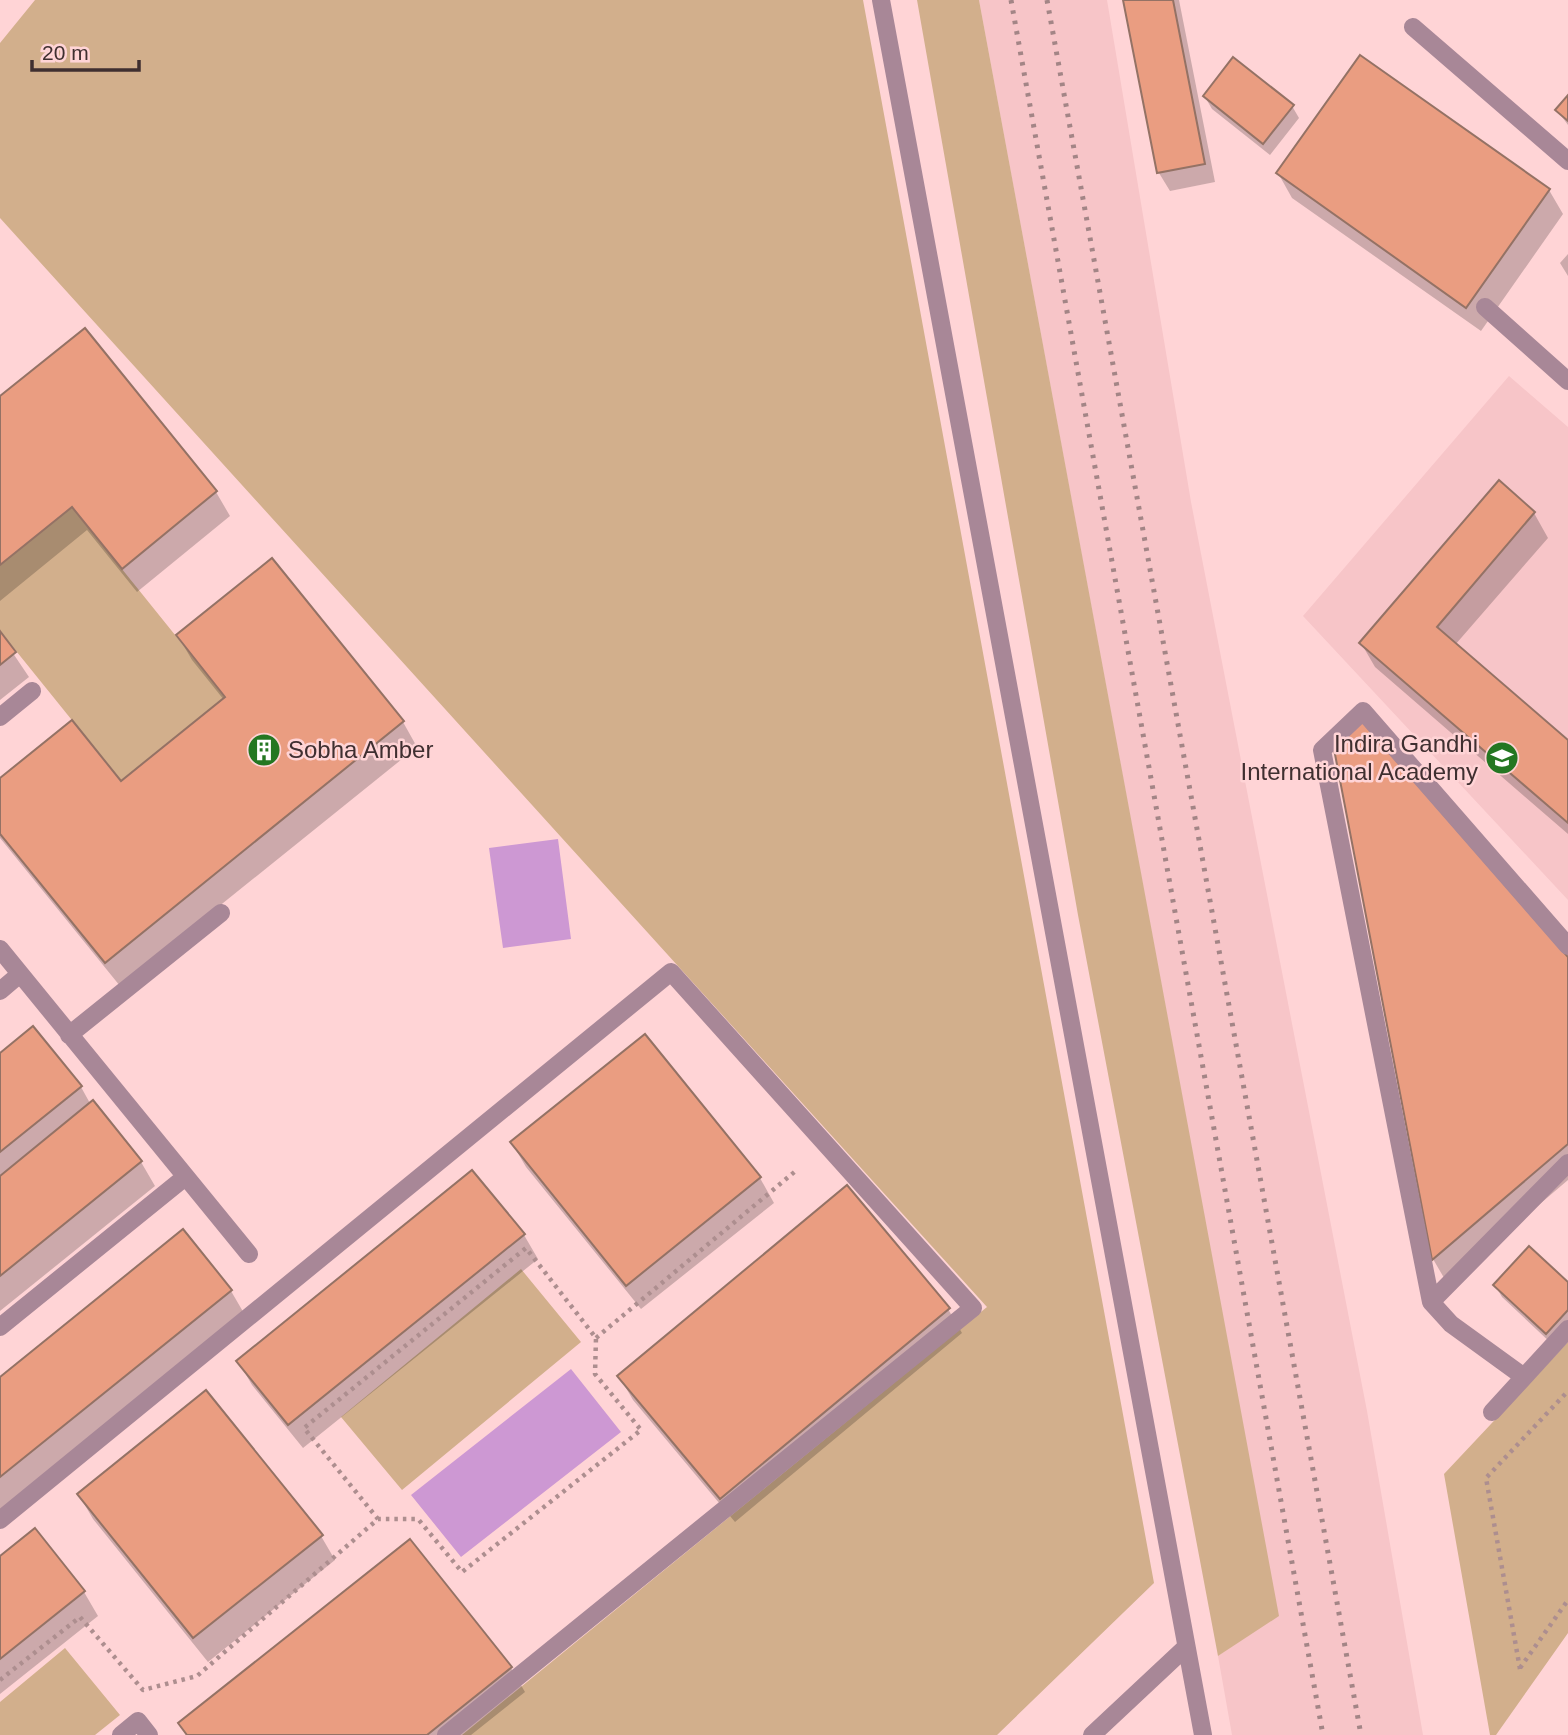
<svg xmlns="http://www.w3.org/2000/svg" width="1568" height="1735" font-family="Arial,sans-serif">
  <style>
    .built { fill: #f7c5c8 }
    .green { fill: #d2af8c }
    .water { fill: #cd98d3 }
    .shadow { fill: #0003 }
    .building { fill: #ea9d81; stroke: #947265; stroke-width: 2 }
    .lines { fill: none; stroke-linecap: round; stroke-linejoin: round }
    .path { stroke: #ad8e8f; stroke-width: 4.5; stroke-dasharray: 3.5 5; stroke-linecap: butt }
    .minor { stroke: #a88797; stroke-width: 18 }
    .rail { stroke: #a38586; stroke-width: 5; stroke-dasharray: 3.5 7; stroke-linecap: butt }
    .labels { text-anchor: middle; stroke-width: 5; stroke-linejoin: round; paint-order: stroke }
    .poi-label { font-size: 24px; fill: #3f2f30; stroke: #ffd4d6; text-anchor: end }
  </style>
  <rect width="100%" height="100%" fill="#ffd4d6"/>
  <path class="built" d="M979 0H1107L1191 502 1367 1411 1423 1735H1232L1218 1656 1278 1615Z
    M1509 376 1568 427V900L1303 616Z"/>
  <path class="green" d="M35 0H863L1154 1583 997 1735H462L987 1307 0 218V43Z
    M917 0H979L1279 1616 1218 1656 1078 915Z
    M72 507 225 697 121 781 0 631V565Z
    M521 1269 581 1342 402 1490 341 1417Z
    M1568 1342V1633L1496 1735H1490L1444 1474Z
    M65 1648 120 1715 95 1735H0V1702Z"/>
  <path class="water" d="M558 839 571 939 503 948 489 848Z
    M571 1369 621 1432 461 1557 411 1495Z"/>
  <path class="shadow" d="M1125 0H1179L1215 182 1170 191 1159 173Z
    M1205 97 1292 106 1299 118 1270 155 1212 109Z
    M1568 98V125L1557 110Z
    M1278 173 1549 190 1563 214 1481 331 1292 198Z
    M1568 254V276L1560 263Z
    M84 330 216 492 230 516 137 592 87 530 0 601V398Z
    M1534 513 1548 538 1455 645 1568 743V834L1375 667 1361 643Z
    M272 561 403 722 417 747 120 986 0 838V780L121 783 224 700 192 660 178 636Z
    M0 634 29 677 0 700Z
    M1336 750 1568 960V1180L1447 1283 1433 1259Z
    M33 1028 81 1087 91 1105 93 1103 141 1162 155 1186 0 1311V1055Z
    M644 1036 760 1178 774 1203 641 1309 526 1167 512 1143Z
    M472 1172 524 1235 538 1259 303 1448 252 1385 238 1361Z
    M847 1188 948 1309 962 1333 735 1522 633 1400 619 1376Z
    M183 1232 231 1291 245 1315 0 1512V1379Z
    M1568 1284V1329L1553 1345 1502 1297 1495 1285Z
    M79 1495 321 1536 335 1560 208 1662 93 1519Z
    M35 1530 84 1592 98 1616 0 1694V1558Z
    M410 1542 511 1668 525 1692 471 1735H186L180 1724Z"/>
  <path class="building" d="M1123 0H1173L1205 164 1157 173Z
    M1360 55 1550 189 1466 308 1276 173Z
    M1233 57 1294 105 1263 144 1203 96Z
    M1568 95V121L1555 110Z
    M85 328 217 491 122 569 72 507 0 565V396Z
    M1499 480 1535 512 1437 627 1568 740V823L1359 643Z
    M272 558 404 721 105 963 0 834V778L72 720 121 781 225 697 176 635Z
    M0 631 16 652 0 665Z
    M1361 720 1568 957V1144L1432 1260 1334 749Z
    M33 1026 82 1086 0 1152V1053Z
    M645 1034 761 1177 626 1286 510 1142Z
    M93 1100 142 1161 0 1276V1176Z
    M472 1170 525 1234 288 1425 236 1361Z
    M847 1185 950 1308 720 1499 617 1376Z
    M183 1229 232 1290 0 1477V1377Z
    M1529 1246 1568 1282V1310L1546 1334 1493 1285Z
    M206 1390 323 1535 193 1638 77 1494Z
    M35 1528 85 1591 0 1659V1556Z
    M410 1539 512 1667 427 1735H187L178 1723Z"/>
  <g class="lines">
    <path class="path" d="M596 1338 798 1169
      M1520 1668 1568 1600
      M1520 1669 1486 1478 1568 1391
      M0 1680 80 1617 143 1690 197 1676 378 1519H418L462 1572 641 1430 595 1374 596 1338 526 1248 304 1428 378 1519"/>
    <path class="minor" d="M881 0 1203 1735
      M1413 27 1568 161
      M1485 307 1568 381
      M0 717 32 691
      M0 949 249 1254
      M0 991 20 974
      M69 1035 221 913
      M1431 1302 1568 1163
      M0 1327 184 1178
      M1524 1377 1451 1324 1431 1302 1322 750 1363 711 1568 946
      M1492 1412 1568 1329
      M0 1520 671 972 973 1308 446 1735
      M121 1735 138 1721 149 1735
      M1092 1735 1185 1648"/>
    <path class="rail" d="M1011 0 1323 1735
      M1047 0 1361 1735"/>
  </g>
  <defs>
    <symbol id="building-disc" viewBox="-11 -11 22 22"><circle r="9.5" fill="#247722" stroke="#ffd4d6"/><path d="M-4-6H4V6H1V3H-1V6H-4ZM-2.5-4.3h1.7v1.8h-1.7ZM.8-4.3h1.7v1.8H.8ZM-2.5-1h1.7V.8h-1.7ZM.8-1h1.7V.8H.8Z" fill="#fff"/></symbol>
    <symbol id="school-disc" viewBox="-11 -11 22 22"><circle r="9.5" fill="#247722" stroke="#ffd4d6"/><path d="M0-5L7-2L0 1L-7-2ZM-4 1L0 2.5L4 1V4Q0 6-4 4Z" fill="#fff"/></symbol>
  </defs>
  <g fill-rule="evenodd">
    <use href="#building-disc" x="245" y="731" width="38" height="38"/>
    <use href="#school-disc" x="1483" y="739" width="38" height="38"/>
  </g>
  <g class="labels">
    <g class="poi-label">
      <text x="1478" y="752">Indira Gandhi<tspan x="1478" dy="28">International Academy</tspan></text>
      <text x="288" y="758" text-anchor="start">Sobha Amber</text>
    </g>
  </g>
  <path d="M32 60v10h107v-10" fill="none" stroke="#3f2f30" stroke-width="3.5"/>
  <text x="42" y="60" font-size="21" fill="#3f2f30" stroke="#ffd4d6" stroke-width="5" paint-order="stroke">20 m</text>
</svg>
